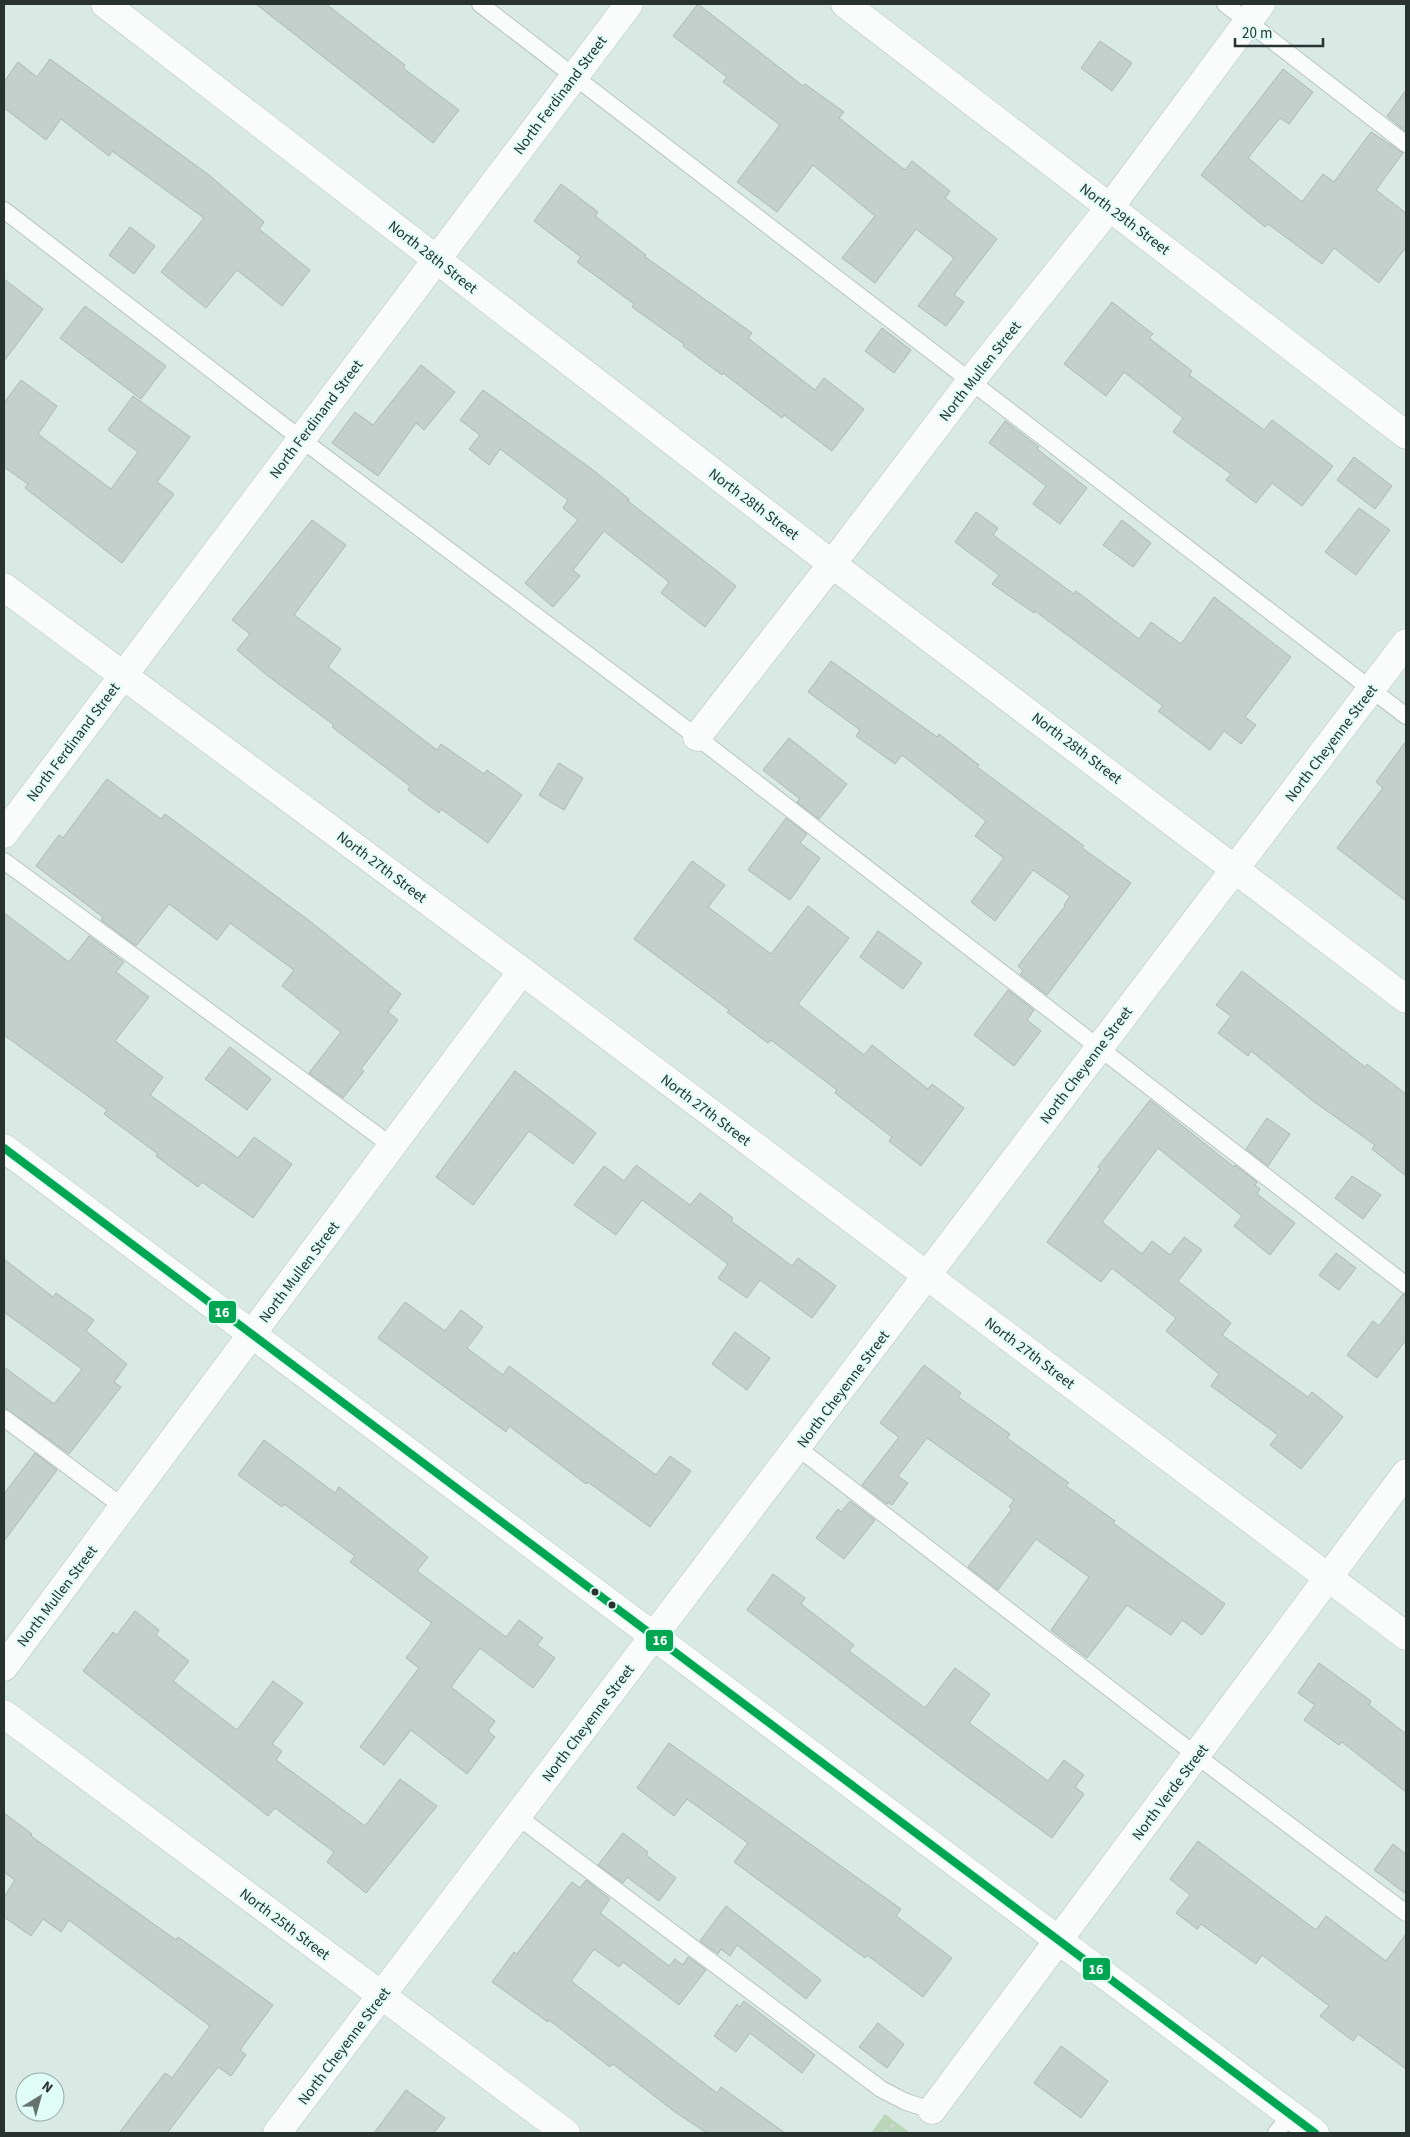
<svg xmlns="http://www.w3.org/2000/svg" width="1410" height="2137" font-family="'Source Sans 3',sans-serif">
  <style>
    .green { fill: #b9d6b8 }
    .building { fill: #c4d0cb; stroke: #adb8b4 }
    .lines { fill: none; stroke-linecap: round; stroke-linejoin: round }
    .lane-casing { stroke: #b8c4c1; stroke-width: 18 }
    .street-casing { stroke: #b8c4c1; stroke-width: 29 }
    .secondary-casing { stroke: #b8c4c1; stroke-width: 29 }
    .path { stroke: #d3d7d6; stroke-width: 3; stroke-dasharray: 4 4; stroke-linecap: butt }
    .lane { stroke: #f9fcfb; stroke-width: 16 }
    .street { stroke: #f9fcfb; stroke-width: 28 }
    .secondary { stroke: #f9fcfb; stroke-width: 28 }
    .bus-1-casing { stroke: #e0fdf5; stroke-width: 11 }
    .bus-1 { stroke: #00a651; stroke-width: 8 }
    .bus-dot { fill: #283330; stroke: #e0fdf5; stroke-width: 2 }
    .labels { text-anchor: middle; stroke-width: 4; stroke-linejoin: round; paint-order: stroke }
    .street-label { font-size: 15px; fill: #283330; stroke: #e0fdf5 }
    .line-badge { stroke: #e0fdf5; stroke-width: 2 }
    .badge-label { font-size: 14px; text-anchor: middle; font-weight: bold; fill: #fff }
  </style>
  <rect width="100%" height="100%" fill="#d9e9e4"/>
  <path class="green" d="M885 2114 910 2133H871Z"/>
  <path class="building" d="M256 4H326L405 65 403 68 459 110 433 143Z
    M698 4 803 86 805 84 844 112 839 118 905 170 912 161 950 191 945 198 997 239 954 295 964 302 946 326 918 306 954 258 916 229 875 283 842 258 875 216 813 165 777 212 737 182 780 125 723 82 727 77 673 36Z
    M1100 41 1132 63 1112 91 1081 68Z
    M50 59 209 175 264 222 259 229 310 270 282 306 237 270 206 308 161 272 204 218 112 151 109 156 61 119 46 140 4 108V82L18 62 37 77Z
    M1283 69 1313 92 1289 124 1280 118 1248 158 1302 202 1323 174 1334 182 1371 132 1403 153 1376 190 1406 213V247L1379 283 1334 248 1322 264 1268 224 1265 227 1201 175Z
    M1406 90V132L1387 116Z
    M561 184 598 212 595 216 646 255 644 256 752 333 748 338 815 390 824 378 864 409 832 451 784 415 782 418 723 373 722 375 683 346 684 344 632 307 634 304 577 262 581 257 534 221Z
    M130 227 155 246 134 274 109 255Z
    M4 279 43 309 4 361Z
    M1112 302 1153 334 1149 338 1192 371 1189 375 1264 430 1272 420 1333 466 1302 506 1272 483 1256 503 1226 480 1231 474 1173 432 1183 418 1124 372 1106 396 1064 364Z
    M85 306 166 366 141 399 60 338Z
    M882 328 911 350 894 373 865 351Z
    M421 365 455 392 424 430 416 423 378 476 332 443 355 412 373 425Z
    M21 380 57 406 38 434 111 489 138 452 108 430 133 396 190 437 157 482 174 494 122 563 25 488 28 484 4 467V403Z
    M483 390 593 470 629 499 628 501 736 586 705 627 661 593 669 582 604 531 573 570 580 576 553 607 525 583 578 520 563 508 568 500 500 449 489 465 469 449 480 435 460 420Z
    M1005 421 1039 447 1037 449 1087 488 1060 524 1033 504 1046 486 989 443Z
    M1354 457 1392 486 1375 509 1337 480Z
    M1359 508 1390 530 1356 575 1325 552Z
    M976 512 998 528 993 535 1074 594 1076 591 1139 639 1151 622 1181 644 1214 597 1291 657 1245 717 1256 725 1241 744 1224 731 1210 750 1158 711 1163 706 1035 611 1034 613 992 584 999 575 955 542Z
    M312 520 346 545 294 615 341 649 328 667 345 680 437 750 441 744 484 774 487 770 522 795 488 843 441 809 439 813 408 790 410 786 332 727 334 725 268 676 237 650 250 634 232 620Z
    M1122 520 1151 543 1133 567 1103 545Z
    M831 661 937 737 939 734 979 765 977 767 1084 846 1082 848 1131 883 1047 995 1020 974 1023 971 1018 966 1065 906 1064 905 1070 896 1033 870 995 921 971 902 1004 858 975 836 986 821 902 755 895 764 856 736 860 730 808 692Z
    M789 738 847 784 819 819 797 802 800 799 763 770Z
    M1406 741V901L1337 848 1383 788 1376 782Z
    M559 763 583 778 564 810 539 795Z
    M107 779 161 819 165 814 311 922 401 994 388 1012 398 1020 361 1069 364 1071 343 1098 309 1073 341 1032 282 986 294 970 230 923 217 940 169 904 136 946 101 920 103 917 36 866 59 835 63 838Z
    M786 818 807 834 800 843 820 858 790 900 748 870Z
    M692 861 725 885 708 907 771 954 808 906 849 938 798 1004 864 1055 872 1045 928 1089 932 1084 964 1108 921 1166 889 1141 892 1137 835 1093 837 1090 771 1040 768 1043 727 1012 729 1010 634 939Z
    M4 913 69 962 89 936 124 962 116 972 149 997 115 1041 163 1077 150 1095 238 1158 254 1137 292 1164 253 1218 202 1182 198 1187 156 1156 158 1154 104 1114 107 1110 4 1035Z
    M878 931 922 963 903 989 860 957Z
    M1242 971 1365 1067 1367 1064 1406 1094V1176L1372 1149 1375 1145 1313 1101 1251 1051 1248 1056 1218 1033 1231 1016 1216 1005Z
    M1008 990 1034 1010 1027 1020 1041 1031 1014 1066 974 1035Z
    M230 1047 271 1079 247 1110 205 1079Z
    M515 1071 596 1133 573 1164 529 1131 473 1205 436 1177Z
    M1150 1100 1234 1167 1235 1165 1257 1182 1255 1185 1260 1189 1257 1194 1295 1223 1270 1255 1234 1226 1242 1216 1158 1148 1102 1222 1142 1254 1152 1241 1170 1255 1184 1237 1202 1250 1178 1281 1231 1323 1222 1335 1308 1397 1312 1392 1343 1417 1301 1469 1270 1445 1278 1435 1211 1386 1219 1374 1166 1331 1176 1318 1112 1268 1101 1282 1047 1242 1100 1169 1098 1167Z
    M1267 1118 1290 1134 1268 1166 1246 1149Z
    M636 1165 690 1205 700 1193 733 1218 731 1221 792 1266 798 1258 836 1286 812 1318 760 1280 747 1298 718 1278 728 1264 642 1200 616 1235 574 1205 604 1166 624 1181Z
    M1352 1176 1381 1195 1363 1219 1335 1198Z
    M1336 1253 1356 1268 1339 1290 1319 1275Z
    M4 1259 53 1297 56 1293 94 1320 86 1331 127 1364 114 1382 121 1387 69 1454 4 1407V1367L54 1404 82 1369 4 1312Z
    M1403 1294 1406 1295V1340L1377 1378 1347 1355 1373 1321 1379 1326Z
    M405 1302 445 1331 461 1310 483 1327 467 1348 503 1375 509 1366 656 1475 670 1456 691 1471 650 1527 588 1482 586 1484 509 1426 506 1432 378 1338Z
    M735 1332 770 1358 747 1390 712 1364Z
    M924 1365 961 1393 958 1397 1010 1434 1007 1438 1069 1483 1066 1486 1115 1521 1113 1523 1225 1604 1202 1635 1182 1620 1171 1635 1127 1605 1087 1658 1051 1630 1089 1577 1036 1539 998 1590 968 1567 1012 1509 1009 1507 1014 1500 927 1438 898 1476 908 1483 892 1505 888 1502 887 1504 862 1485 899 1437 880 1423Z
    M264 1440 335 1493 339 1487 428 1557 417 1571 506 1637 519 1620 543 1638 537 1645 555 1658 533 1688 480 1648 451 1687 495 1721 488 1731 495 1737 467 1774 411 1730 384 1765 360 1747 419 1668 406 1658 432 1623 350 1562 355 1556 284 1504 282 1507 238 1475Z
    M35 1453 57 1470 4 1541V1494Z
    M850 1501 875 1520 844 1559 816 1538 838 1509 841 1512Z
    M773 1574 805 1598 801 1604 854 1645 849 1651 925 1708 955 1668 990 1694 969 1723 1048 1781 1064 1760 1084 1775 1075 1787 1084 1794 1052 1838 958 1770 747 1610Z
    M135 1611 159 1630 156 1635 189 1661 173 1681 237 1730 273 1681 303 1703 272 1744 282 1751 276 1760 365 1826 400 1779 437 1806 366 1893 327 1862 334 1852 275 1808 268 1816 83 1671 113 1632 117 1635Z
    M1319 1663 1371 1701 1369 1705 1406 1734V1792L1342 1742 1339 1745 1304 1720 1315 1705 1298 1693Z
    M669 1743 901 1909 896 1916 952 1958 923 1997 867 1955 865 1958 734 1862 748 1843 687 1799 674 1816 637 1788Z
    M4 1813 32 1834 31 1836 176 1940 178 1937 273 2005 240 2050 246 2055 231 2076 218 2067 167 2133H119L165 2073 172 2078 210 2026 69 1920 61 1932 43 1919 31 1936 4 1917V1897L15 1880 4 1872Z
    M623 1833 648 1852 646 1855 676 1878 659 1901 627 1877 623 1883 598 1865Z
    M1198 1841 1316 1930 1326 1916 1386 1961 1406 1934V2069L1358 2034 1353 2041 1320 2016 1329 2006 1262 1955 1256 1964 1201 1924 1197 1929 1176 1913 1190 1895 1170 1879Z
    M1393 1844 1406 1854V1894L1374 1870Z
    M586 1880 610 1899 600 1913 669 1966 675 1959 683 1965 688 1957 706 1970 679 2005 623 1962 619 1967 594 1949 571 1981 717 2093 721 2087 785 2133H707L675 2112 613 2064 610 2067 549 2020 548 2022 492 1982 514 1952 517 1954 572 1882 580 1888Z
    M726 1906 821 1980 806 1999 737 1945 730 1956 721 1949 718 1954 700 1941Z
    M744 2001 815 2055 802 2073 750 2033 736 2052 714 2036 737 2004 740 2007Z
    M878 2023 904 2044 887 2068 859 2047Z
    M1061 2046 1108 2081 1081 2118 1034 2083Z
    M406 2090 445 2118 434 2133H374Z"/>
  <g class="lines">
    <defs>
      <path id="lane" d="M480 4 1406 716
        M1225 4 1406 144
        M4 210 301 439 697 737 1406 1285
        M4 861 392 1146
        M4 1418 123 1507
        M798 1448 1197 1756 1406 1913
        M517 1816 881 2089 906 2102 932 2110
        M1276 2133 1290 2115"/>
      <path id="street" d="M105 4 832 564 1406 999
        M845 4 1406 435
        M4 587 522 971 1406 1636
        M697 737 832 564 970 382 1110 207 1261 4
        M4 834 629 4
        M4 1667 522 971
        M4 1714 566 2133
        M932 2110 1406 1473
        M277 2133 1406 643"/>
      <path id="secondary" d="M4 1148 1315 2133"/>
    </defs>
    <use href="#lane" class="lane-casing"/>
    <use href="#street" class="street-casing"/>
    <use href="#secondary" class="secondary-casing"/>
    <path class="path" d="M885 2133 896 2122"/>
    <use href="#lane" class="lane"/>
    <use href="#street" class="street"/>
    <use href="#secondary" class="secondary"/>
    <defs>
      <path id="bus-1" d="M4 1148 1315 2133"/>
    </defs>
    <use href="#bus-1" class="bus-1-casing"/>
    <use href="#bus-1" class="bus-1"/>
  </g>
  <g class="bus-dot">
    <circle cx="595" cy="1592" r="4.5"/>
    <circle cx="612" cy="1605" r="4.5"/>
  </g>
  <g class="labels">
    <g class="street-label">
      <text transform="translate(560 95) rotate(-53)" y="5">North Ferdinand Street</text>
      <text transform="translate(1125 219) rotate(37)" y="5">North 29th Street</text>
      <text transform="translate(433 257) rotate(38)" y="5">North 28th Street</text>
      <text transform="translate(980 371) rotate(-52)" y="5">North Mullen Street</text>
      <text transform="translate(316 419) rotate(-53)" y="5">North Ferdinand Street</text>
      <text transform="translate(754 504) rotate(37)" y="5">North 28th Street</text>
      <text transform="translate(73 742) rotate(-53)" y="5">North Ferdinand Street</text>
      <text transform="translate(1331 743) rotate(-53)" y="5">North Cheyenne Street</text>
      <text transform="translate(1077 748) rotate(37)" y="5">North 28th Street</text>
      <text transform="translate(382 867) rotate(37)" y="5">North 27th Street</text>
      <text transform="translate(1086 1065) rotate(-53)" y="5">North Cheyenne Street</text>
      <text transform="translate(706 1110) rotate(37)" y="5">North 27th Street</text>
      <text transform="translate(299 1272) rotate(-53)" y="5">North Mullen Street</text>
      <text transform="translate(1030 1353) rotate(37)" y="5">North 27th Street</text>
      <text transform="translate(843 1389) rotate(-53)" y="5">North Cheyenne Street</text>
      <text transform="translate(57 1596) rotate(-53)" y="5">North Mullen Street</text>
      <text transform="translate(588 1723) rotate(-53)" y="5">North Cheyenne Street</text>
      <text transform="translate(1170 1792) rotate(-53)" y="5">North Verde Street</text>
      <text transform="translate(285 1924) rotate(37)" y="5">North 25th Street</text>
      <text transform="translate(344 2046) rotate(-53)" y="5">North Cheyenne Street</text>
    </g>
  </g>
  <g class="line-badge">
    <rect x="208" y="1300" width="29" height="24" rx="5" fill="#00a651"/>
    <rect x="645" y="1629" width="29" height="23" rx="5" fill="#00a651"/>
    <rect x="1082" y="1957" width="29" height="24" rx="5" fill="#00a651"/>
  </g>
  <g class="badge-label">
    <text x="222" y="1317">16</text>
    <text x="660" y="1645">16</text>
    <text x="1096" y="1974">16</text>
  </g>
  <rect width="1410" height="2137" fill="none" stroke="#283330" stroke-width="10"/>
  <g transform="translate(40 2097) rotate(37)"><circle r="24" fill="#e0fdf5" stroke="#96aca6"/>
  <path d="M0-4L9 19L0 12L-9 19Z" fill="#66736f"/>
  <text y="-8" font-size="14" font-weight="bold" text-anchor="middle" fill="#283330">N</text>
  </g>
  <path d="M1235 38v8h88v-8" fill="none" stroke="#283330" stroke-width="2.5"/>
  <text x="1242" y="38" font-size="15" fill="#283330" stroke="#e0fdf5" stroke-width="4" paint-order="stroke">20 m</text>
</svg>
